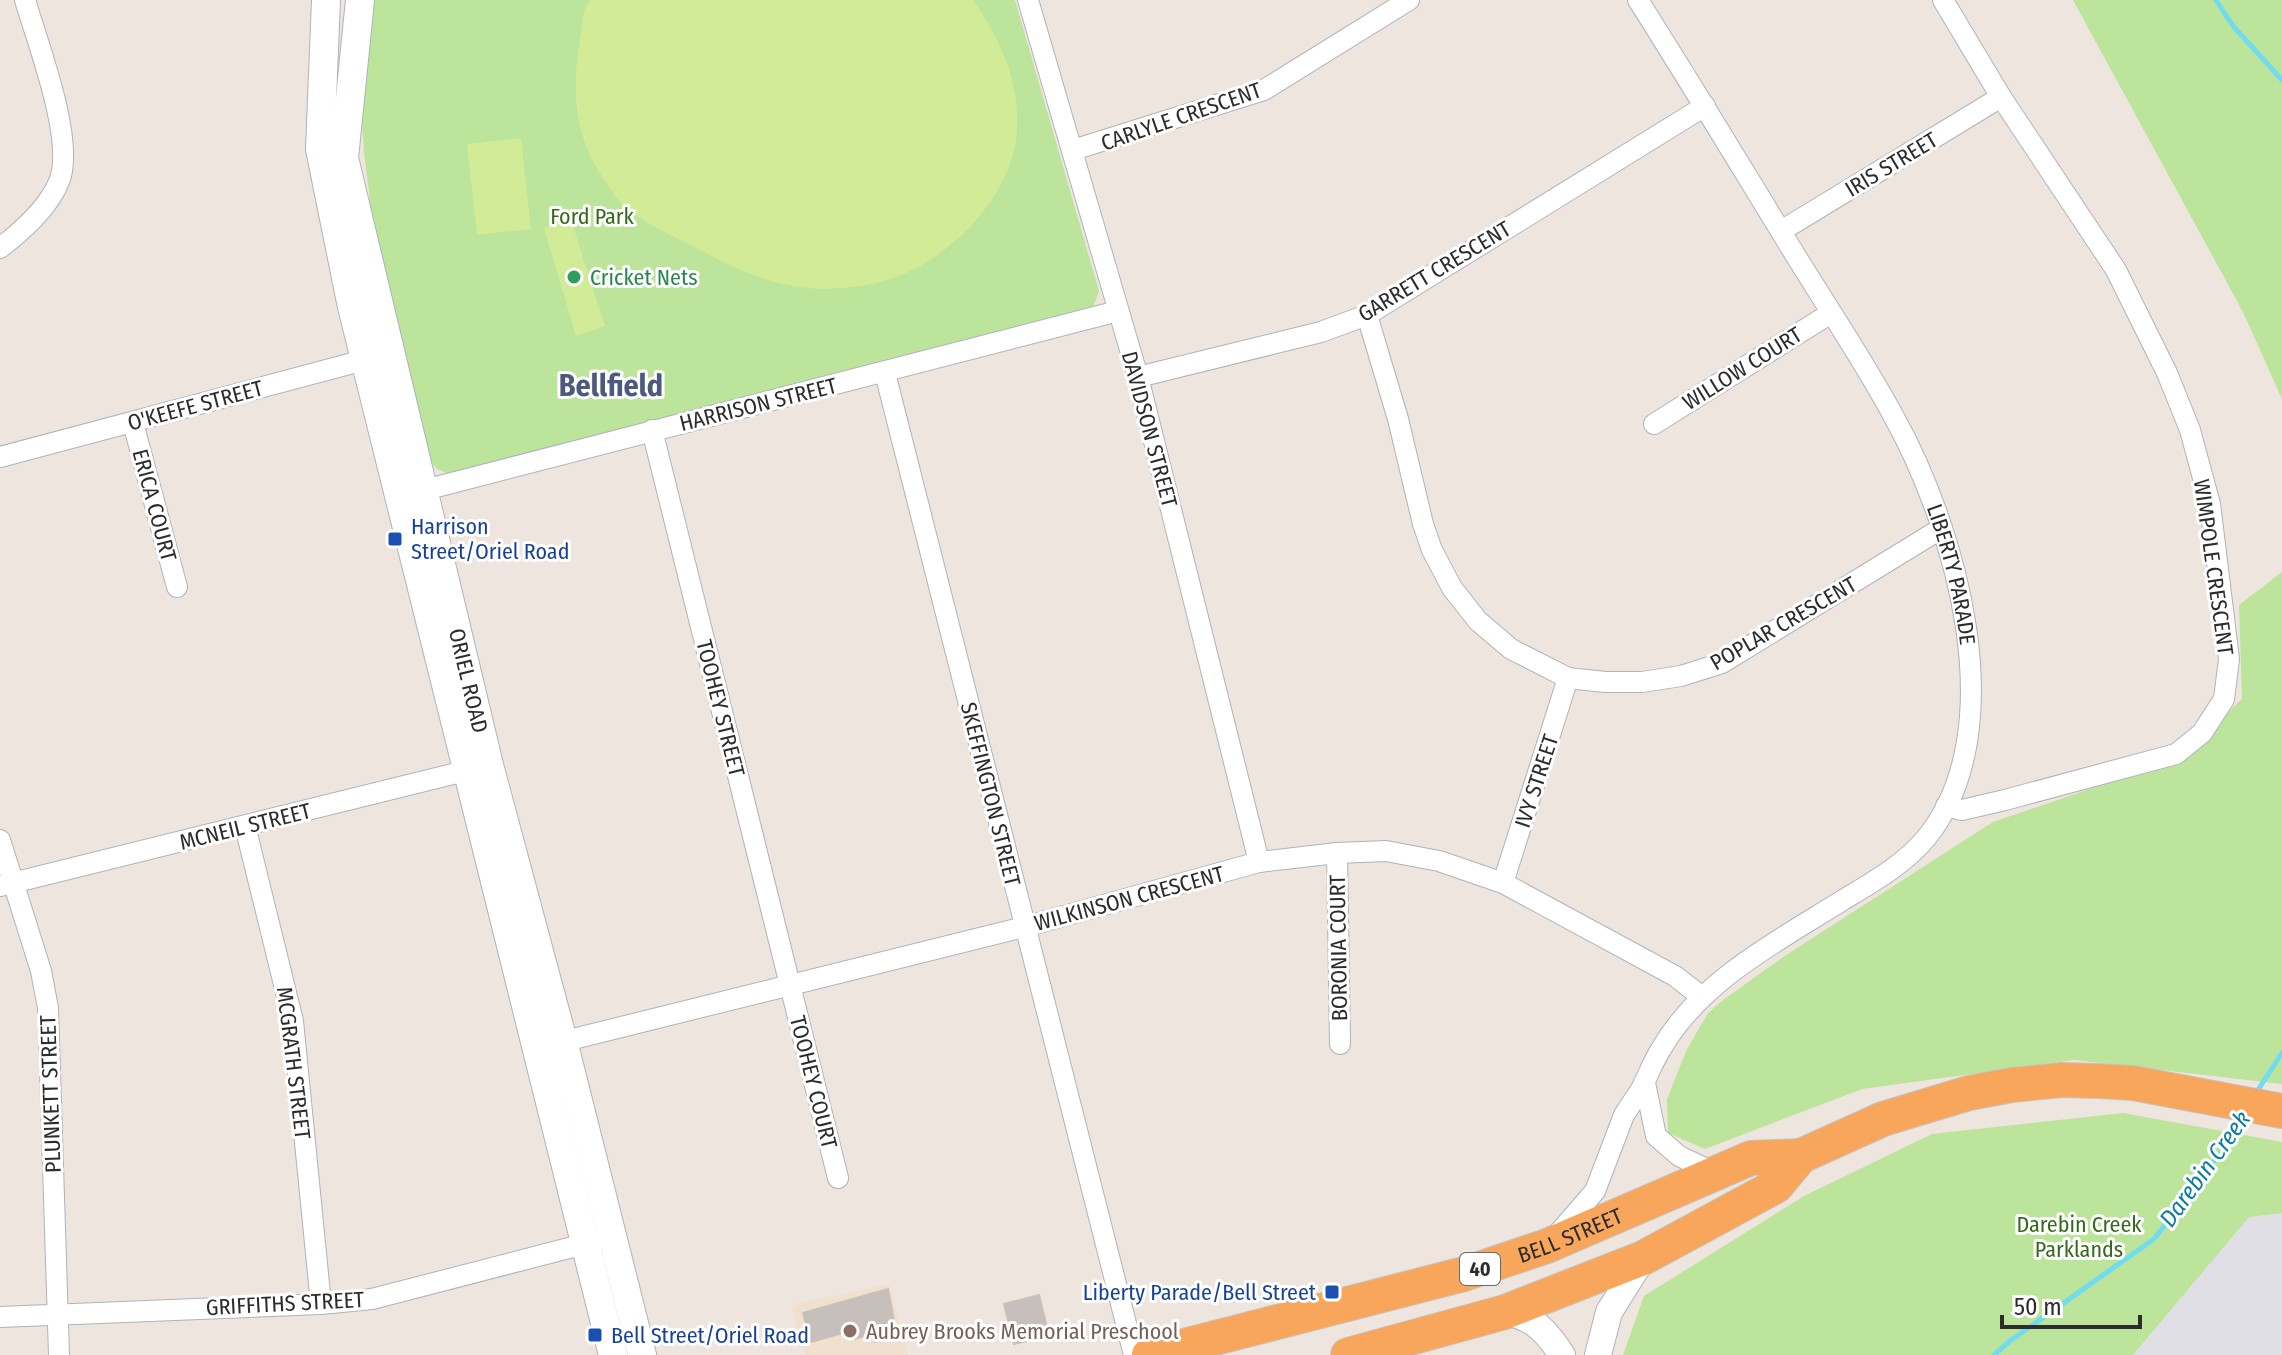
<svg xmlns="http://www.w3.org/2000/svg" width="2282" height="1355" font-family="'Fira Sans Condensed',sans-serif">
  <style>
    .industrial { fill: #e0dfe6 }
    .education { fill: #efe1ce }
    .green { fill: #bce49b }
    .pitch { fill: #d1eb97 }
    .lines { fill: none; stroke-linecap: round; stroke-linejoin: round }
    .stream { stroke: #72dcef; stroke-width: 5 }
    .building { fill: #c6bfbb; stroke: #c9c1b8; stroke-width: 2 }
    .minor-casing { stroke: #aeb3bc; stroke-width: 22 }
    .tertiary-casing { stroke: #aeb3bc; stroke-width: 28 }
    .secondary-casing { stroke: #aeb3bc; stroke-width: 30 }
    .trunk-casing { stroke: #c4c4c4; stroke-width: 36 }
    .minor { stroke: #fff; stroke-width: 20 }
    .tertiary { stroke: #fff; stroke-width: 26 }
    .secondary { stroke: #fff; stroke-width: 28 }
    .trunk { stroke: #f8a65c; stroke-width: 34 }
    .leisure-dot { fill: #2e9e5b; stroke: #fff; stroke-width: 3 }
    .transit-dot { fill: #1a4fb4; stroke: #fff; stroke-width: 3 }
    .education-dot { fill: #8d6e63; stroke: #fff; stroke-width: 3 }
    .labels { text-anchor: middle; stroke-width: 6; stroke-linejoin: round; paint-order: stroke }
    .shield { fill: #fff; stroke: #6b6b6b; stroke-width: 2 }
    .shield-label { font-size: 20px; font-weight: bold; fill: #2c2c2c }
    .street-label { font-size: 22px; fill: #2c2c2c; stroke: #fff }
    .park-label { font-size: 22px; fill: #346a1a; stroke: #fff }
    .leisure-label { font-size: 22px; fill: #27864d; stroke: #fff; text-anchor: start }
    .transit-label { font-size: 22px; fill: #164399; stroke: #fff; text-anchor: start }
    .education-label { font-size: 22px; fill: #785e54; stroke: #fff; text-anchor: start }
    .water-label { font-size: 24px; font-style: italic; fill: #0d7d9f; stroke: #fff }
    .district-label { font-size: 30px; font-weight: bold; fill: #4c5a7d; stroke: #fff }
  </style>
  <rect width="100%" height="100%" fill="#eee5de"/>
  <path class="industrial" d="M2282 1213V1355H2133L2249 1217Z"/>
  <path class="education" d="M889 1284 908 1355H805L792 1307 799 1303Z"/>
  <path class="green" d="M369 0H1015L1099 291 1094 305 1083 314 449 474 437 469 427 458 375 240 364 153 360 87Z
    M2073 0H2282V399L2243 312Z
    M2282 572V1084L2075 1060 1862 1089 1705 1149 1668 1133 1667 1099 1687 1049 1708 1013 1723 1000 1783 957 1993 822 2177 759 2242 699 2239 605Z
    M2123 1113 2282 1142V1213L2249 1217 2133 1355H1623L1644 1296 1804 1196 1932 1134Z"/>
  <path class="pitch" d="M590 0H973C1000 39 1020 81 1017 130 1014 195 950 260 890 279 862 288 828 291 799 287 759 281 728 265 692 246 669 234 644 223 624 206 617 200 611 190 606 182 565 125 574 72 585 8Z
    M521 138 531 229 477 235 467 144Z
    M571 220 605 326 576 336 544 228Z"/>
  <g class="lines">
    <path class="stream" d="M2216 0 2233 26 2282 80
      M2256 1093 2282 1053
      M1994 1355 2010 1341 2154 1239 2234 1135 2245 1116"/>
  </g>
  <path class="building" d="M888 1289 897 1336 874 1342 871 1334 855 1339 853 1330 811 1342 803 1313Z
    M1039 1295 1049 1336 1014 1344 1004 1304Z"/>
  <g class="lines">
    <defs>
      <g id="minor">
        <path d="M1028 0 1138 377 1259 862"/>
        <path id="s1" d="M1638 0C1690 82 1740 165 1791 248 1825 304 1863 359 1894 417 1955 527 2014 728 1927 837 1905 864 1873 882 1843 900 1778 941 1701 980 1661 1049 1654 1060 1649 1073 1643 1085"/>
        <path d="M1943 0 2001 97 2116 270 2167 373 2190 430 2210 504 2229 659 2224 699 2202 733 2176 754 2005 800 1962 810 1946 806"/>
        <path d="M1073 150 1264 90 1409 0"/>
        <path d="M1781 231 2001 97"/>
        <path d="M0 248C22 231 50 207 60 179 74 138 38 44 25 0"/>
        <path d="M1367 315 1398 419 1423 524 1432 550 1452 588 1478 621 1511 649 1568 678 1605 682H1642L1681 676 1722 663 1942 528"/>
        <path d="M885 373 1134 1355"/>
        <path d="M1138 377 1321 332 1367 315 1705 106"/>
        <path d="M133 423 177 587"/>
        <path d="M1654 424 1831 313"/>
        <path d="M652 430 838 1178"/>
        <path d="M0 457 379 356"/>
        <path d="M413 493 1118 311"/>
        <path d="M245 826 293 1021 321 1304"/>
        <path d="M0 840 41 971 48 1008 59 1355"/>
        <path d="M1337 853 1340 1044"/>
        <path d="M1503 883 1568 678"/>
        <path d="M0 886 477 768"/>
        <path d="M553 1044 1024 927 1259 862 1337 853 1386 851 1439 861 1503 883 1675 976 1702 997"/>
        <path d="M1645 1083 1656 1136 1679 1156 1717 1174"/>
        <path d="M1556 1236 1595 1191 1624 1115 1645 1083"/>
        <path d="M0 1317 321 1304 372 1299 596 1241"/>
      </g>
      <path id="tertiary" d="M1505 1312C1534 1317 1547 1332 1562 1355
        M1598 1355 1609 1312 1643 1258"/>
      <g id="secondary">
        <path d="M326 0 320 149 352 307 613 1355"/>
        <path id="s2" d="M360 0 344 158 489 765 563 1041 642 1355"/>
      </g>
      <g id="trunk">
        <path id="s3" d="M1149 1355 1464 1274 1547 1246 1751 1158 1801 1156"/>
        <path d="M1348 1355 1505 1312 1643 1258 1776 1186 1801 1156 1883 1119 1969 1093 2012 1085 2062 1080 2099 1081 2133 1083 2282 1111"/>
      </g>
    </defs>
    <use href="#minor" class="minor-casing"/>
    <use href="#tertiary" class="tertiary-casing"/>
    <use href="#secondary" class="secondary-casing"/>
    <use href="#trunk" class="trunk-casing"/>
    <use href="#minor" class="minor"/>
    <use href="#tertiary" class="tertiary"/>
    <use href="#secondary" class="secondary"/>
    <use href="#trunk" class="trunk"/>
  </g>
  <circle class="leisure-dot" cx="574" cy="277" r="8"/>
  <g class="transit-dot">
    <rect x="387" y="531" width="16" height="16" rx="4"/>
    <rect x="1324" y="1284" width="16" height="16" rx="4"/>
    <rect x="587" y="1327" width="16" height="16" rx="4"/>
  </g>
  <circle class="education-dot" cx="850" cy="1331" r="8"/>
  <g class="labels">
    <rect class="shield" x="1460" y="1253" width="40" height="32" rx="6"/>
    <g class="shield-label">
      <text x="1480" y="1276">40</text>
    </g>
    <g class="street-label">
      <text transform="translate(1181 116) rotate(-19)" y="8">CARLYLE CRESCENT</text>
      <text transform="translate(1891 164) rotate(-31)" y="8">IRIS STREET</text>
      <text transform="translate(1434 271) rotate(-31)" y="8">GARRETT CRESCENT</text>
      <text transform="translate(1742 368) rotate(-32)" y="8">WILLOW COURT</text>
      <text transform="translate(758 404) rotate(-14)" y="8">HARRISON STREET</text>
      <text transform="translate(195 405) rotate(-15)" y="8">O'KEEFE STREET</text>
      <text transform="translate(1150 429) rotate(75)" y="8">DAVIDSON STREET</text>
      <text transform="translate(155 505) rotate(75)" y="8">ERICA COURT</text>
      <text transform="translate(2214 567) rotate(82)" y="8">WIMPOLE CRESCENT</text>
      <text dy="8" stroke="none"><textPath href="#s1" startOffset="658">LIBERTY PARADE</textPath></text>
      <text transform="translate(1783 623) rotate(-30)" y="8">POPLAR CRESCENT</text>
      <text dy="8" stroke="none"><textPath href="#s2" startOffset="696">ORIEL ROAD</textPath></text>
      <text transform="translate(721 708) rotate(76)" y="8">TOOHEY STREET</text>
      <text transform="translate(1536 781) rotate(-72)" y="8">IVY STREET</text>
      <text transform="translate(991 794) rotate(76)" y="8">SKEFFINGTON STREET</text>
      <text transform="translate(245 826) rotate(-14)" y="8">MCNEIL STREET</text>
      <text transform="translate(1129 898) rotate(-15)" y="8">WILKINSON CRESCENT</text>
      <text transform="translate(1338 948) rotate(-91)" y="8">BORONIA COURT</text>
      <text transform="translate(294 1063) rotate(83)" y="8">MCGRATH STREET</text>
      <text transform="translate(814 1082) rotate(76)" y="8">TOOHEY COURT</text>
      <text transform="translate(50 1094) rotate(-92)" y="8">PLUNKETT STREET</text>
      <text dy="8" stroke="none"><textPath href="#s3" startOffset="438">BELL STREET</textPath></text>
      <text transform="translate(285 1303) rotate(-3)" y="8">GRIFFITHS STREET</text>
    </g>
    <g class="park-label">
      <text x="592" y="224">Ford Park</text>
      <text x="2079" y="1232">Darebin Creek<tspan x="2079" dy="25">Parklands</tspan></text>
    </g>
    <g class="leisure-label">
      <text x="590" y="285">Cricket Nets</text>
    </g>
    <g class="transit-label">
      <text x="411" y="534">Harrison<tspan x="411" dy="25">Street/Oriel Road</tspan></text>
      <text x="1316" y="1300" text-anchor="end">Liberty Parade/Bell Street</text>
      <text x="611" y="1343">Bell Street/Oriel Road</text>
    </g>
    <g class="education-label">
      <text x="866" y="1339">Aubrey Brooks Memorial Preschool</text>
    </g>
    <g class="water-label">
      <text transform="translate(2205 1169) rotate(-54)" y="8">Darebin Creek</text>
    </g>
    <g class="district-label">
      <text x="611" y="396">Bellfield</text>
    </g>
  </g>
  <path d="M2002 1315v12h138v-12" fill="none" stroke="#2c2c2c" stroke-width="4"/>
  <text x="2014" y="1315" font-size="24" fill="#2c2c2c" stroke="#ffffff" stroke-width="6" paint-order="stroke">50 m</text>
</svg>
